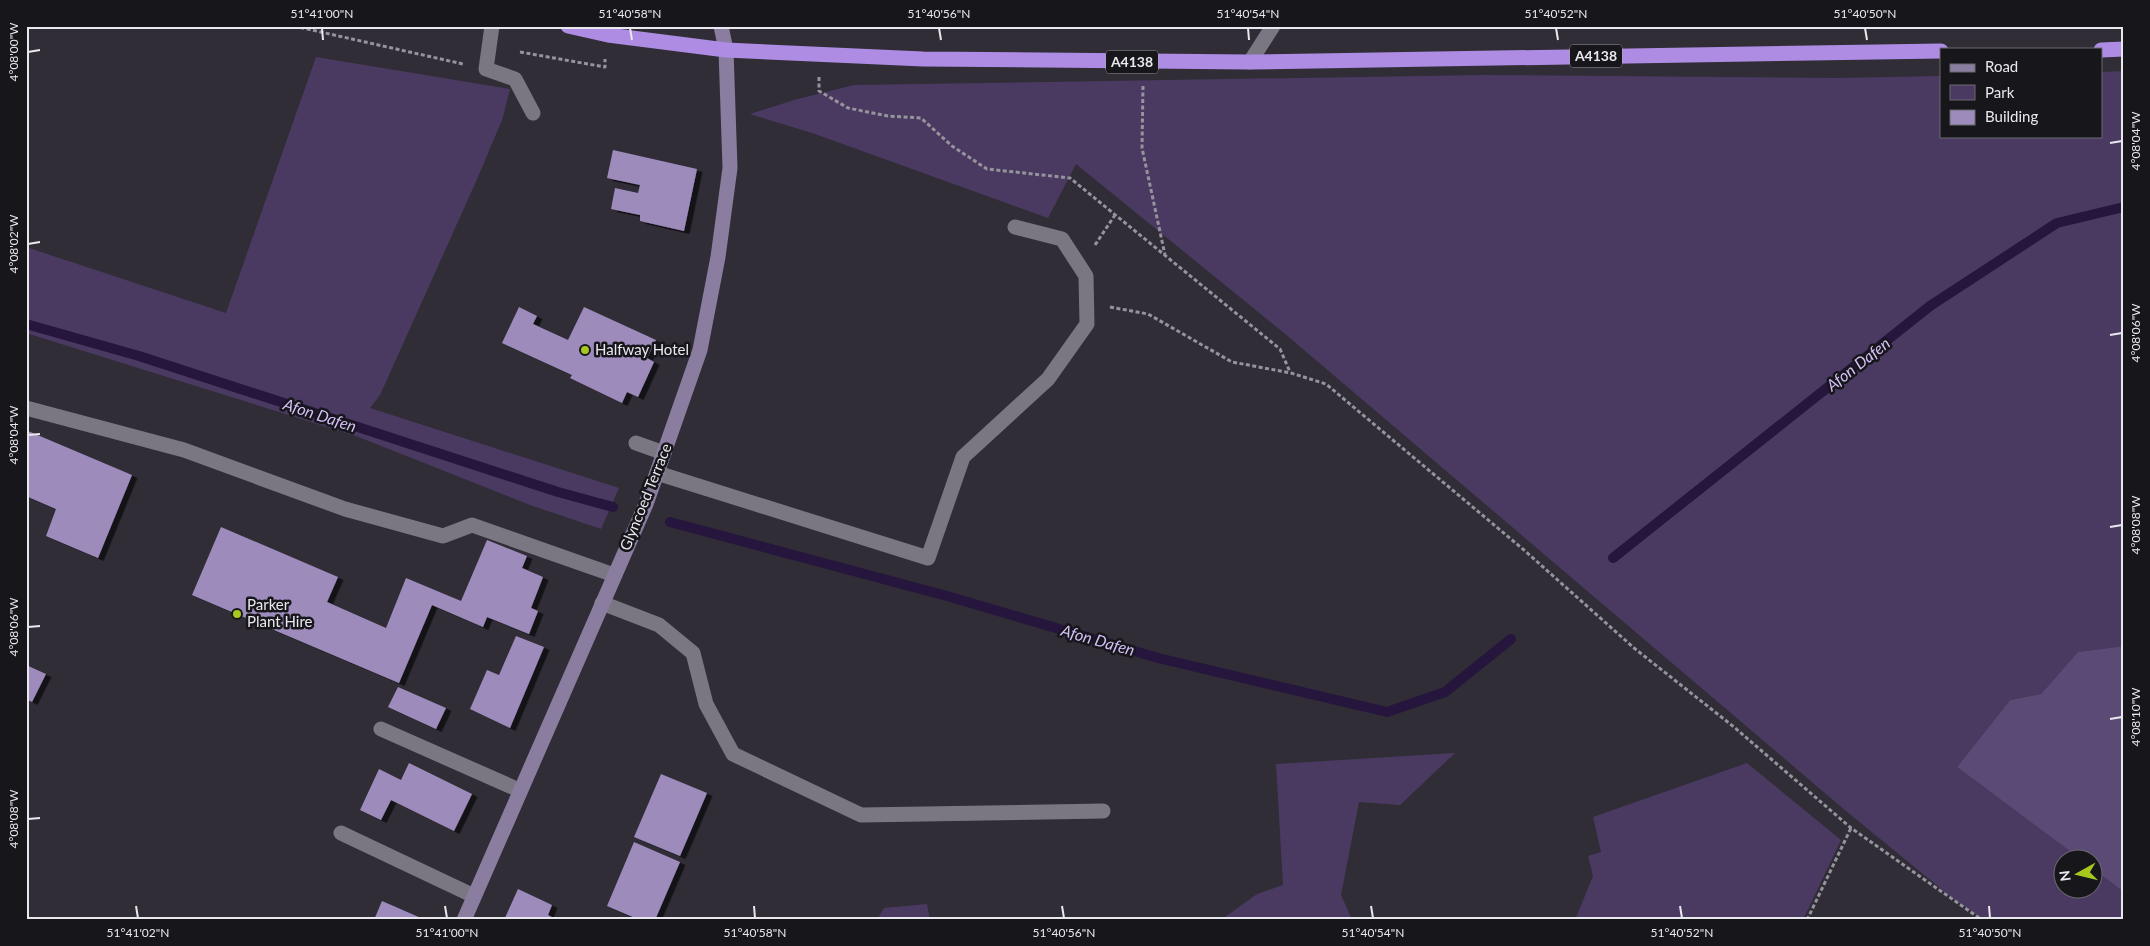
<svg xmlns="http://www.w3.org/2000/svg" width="2150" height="946" font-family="Lato,sans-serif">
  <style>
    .green { fill: #4a3a62 }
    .forest { fill: #5b4a76 }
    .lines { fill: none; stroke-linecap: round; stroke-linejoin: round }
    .stream { stroke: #26153c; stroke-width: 10 }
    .building { fill: #9d8bbc; filter: url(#shadow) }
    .path { stroke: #95939b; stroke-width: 3; stroke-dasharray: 4 2.5; stroke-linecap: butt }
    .lane { stroke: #7a7782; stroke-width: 15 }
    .street { stroke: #7a7782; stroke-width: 15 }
    .secondary { stroke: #8a7d9f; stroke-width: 15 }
    .highway { stroke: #ae8ce4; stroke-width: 15 }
    .ticks { fill: none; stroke: #eae8ef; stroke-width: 2 }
    .poi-dot { fill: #a7c81f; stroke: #17161a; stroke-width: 2 }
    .labels { text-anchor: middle; stroke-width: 5; stroke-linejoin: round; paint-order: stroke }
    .shield { fill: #17161a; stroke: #aba9af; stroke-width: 1 }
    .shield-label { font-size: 14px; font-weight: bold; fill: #eae8ef }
    .poi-label { font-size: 15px; fill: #eae8ef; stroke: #17161a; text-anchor: start }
    .street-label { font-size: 15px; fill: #eae8ef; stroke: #17161a }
    .water-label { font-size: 16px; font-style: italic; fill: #d5c0fa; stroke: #17161a }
    .neatline { fill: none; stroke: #eae8ef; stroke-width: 2 }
    .ticks-label { font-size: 12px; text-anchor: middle; fill: #eae8ef }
  </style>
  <defs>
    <filter id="shadow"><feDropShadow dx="5.5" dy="3" stdDeviation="0" flood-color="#0009"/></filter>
  </defs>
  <rect width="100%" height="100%" fill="#302d37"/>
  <path class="green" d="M316 57 510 89 502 120 478 177 380 395 370 408 619 488 601 529 530 505 356 436 26 333V247L226 313Z
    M2124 71V646L2078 652 2041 694 2010 700 1957 767 2079 858H2062V888H2092L2093 869 2124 892V920H1984L1956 901 1846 811 1284 333 1076 164 1048 218 815 134 750 114 794 100 854 85 1484 75 1836 78 1941 76V136H2101V72Z
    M1455 753 1400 805 1359 802 1341 895 1352 920H1221L1257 894 1283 885 1276 764Z
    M1747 763 1841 840 1803 920H1575L1593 876 1588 856 1601 852 1593 817Z
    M927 904 930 920H877L884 908Z"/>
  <path class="forest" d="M2124 646V892L2093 869 2092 858H2079L1957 767 2010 700 2041 694 2078 652Z"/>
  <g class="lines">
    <path class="stream" d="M26 324 139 356 558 492 613 507
      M670 522 947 596 1158 658 1387 712 1445 692 1511 639
      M1613 558 1930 306 2057 223 2124 207"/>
  </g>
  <path class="building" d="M613 150 697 169 684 231 640 221V215L611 209 615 188 638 193 640 185 607 178Z
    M519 307 537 316 533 324 568 340 584 307 656 340 647 358 654 362 638 397 627 392 622 403 570 378 572 375 502 343Z
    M28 431 132 475 98 558 46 536 56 509 26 496Z
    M221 527 338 577 327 602 386 628 406 578 461 601 487 540 527 556 522 568 543 577 531 608 538 611 529 634 487 617 483 627 432 605 399 683 192 595Z
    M516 636 544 647 510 728 470 709 487 670 499 675Z
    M26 665 46 674 32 702 26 699Z
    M398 687 446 708 436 729 388 707Z
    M409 763 472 794 454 831 391 800 381 820 360 810 379 769 401 780Z
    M661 774 707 793 680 856 634 837Z
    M634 842 680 862 655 920H640L607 906Z
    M518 889 552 905 548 915 557 920H504Z
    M382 901 421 918V920H374Z"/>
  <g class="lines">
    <path class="path" d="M294 26 463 64
      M837 26H847
      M520 52 605 67V59
      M819 77V91L848 108 888 116 921 118 952 146 987 169 1070 178 1280 349 1290 372
      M1143 86 1142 148 1165 255
      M1095 245 1115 215
      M1110 307 1148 314 1232 362 1291 373 1326 384 1524 550 1634 648 1734 727 1851 828 1982 920
      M1807 920 1851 828"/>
    <path class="lane" d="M492 26 486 69 515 79 533 113
      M26 408 184 450 345 509 443 536 472 525 614 575
      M636 443 664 453
      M657 473 928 558 963 457 1048 379 1087 324 1086 276 1062 239 1015 227
      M602 603 659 625 693 653 706 704 733 754 861 815 1103 811
      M381 729 519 790
      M341 833 474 896"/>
    <path class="street" d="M1250 62 1273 26"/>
    <path class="secondary" d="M464 920 646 504 700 350 718 257 730 168 726 50 721 26"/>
    <path class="highway" d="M568 26 608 35 726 50 923 59 1250 62 1941 51
      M2101 50 2124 49"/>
  </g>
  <path class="ticks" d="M322 28 323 40M630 28 632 40M939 28 941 40M1248 28 1249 40M1556 28 1558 40M1865 28 1867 40M28 52 40 50M2110 143 2122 141M28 244 40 242M2110 335 2122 333M28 435 40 434M2110 527 2122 525M28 627 40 626M2110 719 2122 717M28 819 40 818M136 906 138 918M445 906 447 918M754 906 755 918M1062 906 1064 918M1371 906 1373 918M1680 906 1682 918M1989 906 1990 918"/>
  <g class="poi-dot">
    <circle cx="585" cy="350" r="5"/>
    <circle cx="237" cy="614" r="5"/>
  </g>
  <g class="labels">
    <g class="shield">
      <rect x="1570" y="44.5" width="52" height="23" rx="4"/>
      <rect x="1106" y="50.5" width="52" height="23" rx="4"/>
    </g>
    <g class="shield-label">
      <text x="1596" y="61">A4138</text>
      <text x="1132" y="67">A4138</text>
    </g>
    <g class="poi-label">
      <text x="595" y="355">Halfway Hotel</text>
      <text x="247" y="610">Parker<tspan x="247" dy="17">Plant Hire</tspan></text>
    </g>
    <g class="street-label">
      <text transform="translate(646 497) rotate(-68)" y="5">Glyncoed Terrace</text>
    </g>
    <g class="water-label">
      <text transform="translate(1858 364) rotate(-38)" y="6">Afon Dafen</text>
      <text transform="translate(320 415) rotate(18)" y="6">Afon Dafen</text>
      <text transform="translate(1098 640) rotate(16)" y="6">Afon Dafen</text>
    </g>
  </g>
  <rect width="2150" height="946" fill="none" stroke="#17161a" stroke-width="55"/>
  <rect x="1940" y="48" width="162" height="90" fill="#17161a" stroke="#6b6a6f"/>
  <rect x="1950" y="64" width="25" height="8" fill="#8a7d9f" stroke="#6b6a6f"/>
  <text x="1985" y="72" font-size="15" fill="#eae8ef">Road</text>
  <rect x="1950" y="85" width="25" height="15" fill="#4a3a62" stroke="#6b6a6f"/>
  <text x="1985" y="98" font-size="15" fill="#eae8ef">Park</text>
  <rect x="1950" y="110" width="25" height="15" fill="#9d8bbc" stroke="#6b6a6f"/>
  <text x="1985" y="122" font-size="15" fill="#eae8ef">Building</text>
  <g transform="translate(2078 874) rotate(262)"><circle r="24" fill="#17161a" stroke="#6b6a6f"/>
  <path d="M0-4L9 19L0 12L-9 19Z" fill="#a7c81f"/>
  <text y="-8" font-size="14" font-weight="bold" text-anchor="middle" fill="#eae8ef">N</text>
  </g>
  <rect x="28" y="28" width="2094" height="890" class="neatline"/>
  <g class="ticks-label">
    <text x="322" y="18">51°41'00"N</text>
    <text x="630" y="18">51°40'58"N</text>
    <text x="939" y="18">51°40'56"N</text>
    <text x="1248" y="18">51°40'54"N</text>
    <text x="1556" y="18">51°40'52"N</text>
    <text x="1865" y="18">51°40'50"N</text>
    <text transform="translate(14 52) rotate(-90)" y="4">4°08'00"W</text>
    <text transform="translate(2136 141) rotate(-90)" y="4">4°08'04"W</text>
    <text transform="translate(14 244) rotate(-90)" y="4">4°08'02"W</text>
    <text transform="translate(2136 333) rotate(-90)" y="4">4°08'06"W</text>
    <text transform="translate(14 435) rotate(-90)" y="4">4°08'04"W</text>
    <text transform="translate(2136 525) rotate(-90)" y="4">4°08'08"W</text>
    <text transform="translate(14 627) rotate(-90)" y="4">4°08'06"W</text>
    <text transform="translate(2136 717) rotate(-90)" y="4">4°08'10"W</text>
    <text transform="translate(14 819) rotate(-90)" y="4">4°08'08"W</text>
    <text x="138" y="937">51°41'02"N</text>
    <text x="447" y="937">51°41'00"N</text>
    <text x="755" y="937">51°40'58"N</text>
    <text x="1064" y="937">51°40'56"N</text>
    <text x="1373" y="937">51°40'54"N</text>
    <text x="1682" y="937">51°40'52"N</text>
    <text x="1990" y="937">51°40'50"N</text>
  </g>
</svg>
